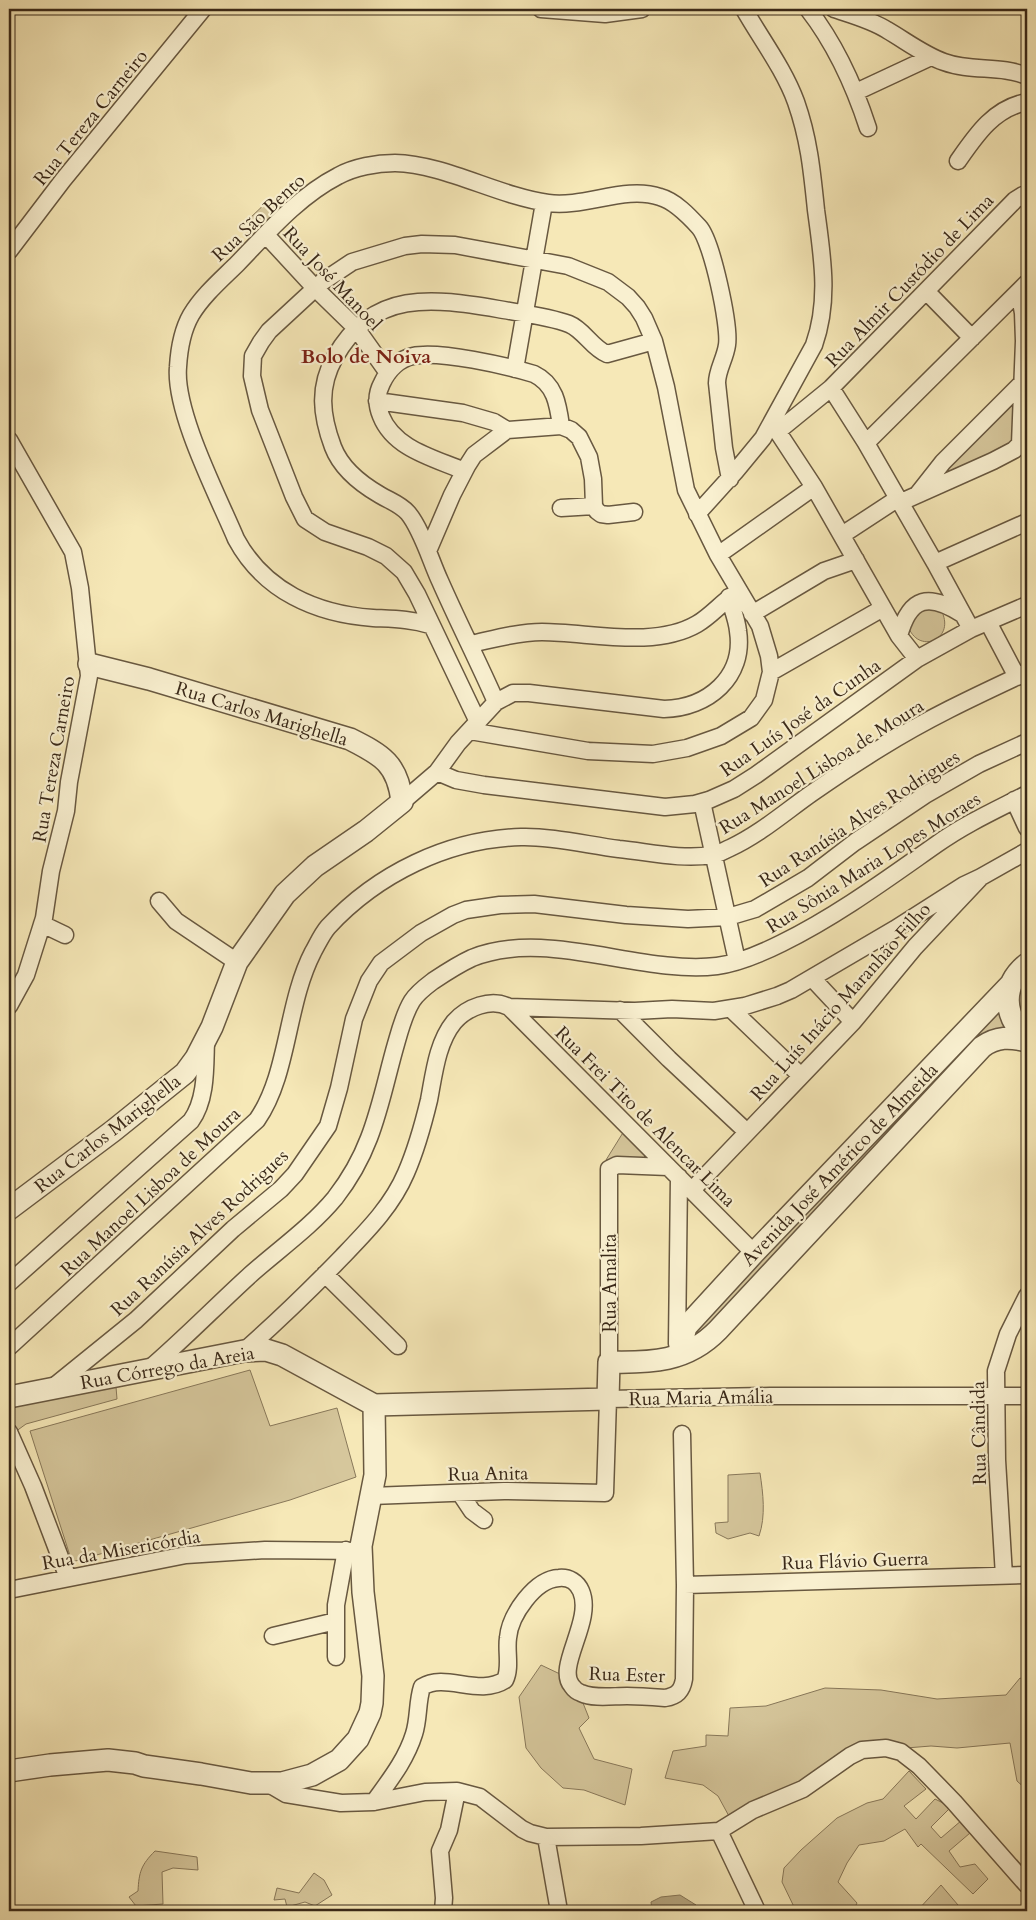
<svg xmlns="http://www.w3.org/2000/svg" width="1036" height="1920" font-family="Cardo,serif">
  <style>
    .green { fill: #d6c79c; stroke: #88785a }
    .water { fill: #b6a781; stroke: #847457 }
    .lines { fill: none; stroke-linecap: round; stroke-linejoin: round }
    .minor-casing { stroke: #685840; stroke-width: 19 }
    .tertiary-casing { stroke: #685840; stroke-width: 24 }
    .minor { stroke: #f9f0d0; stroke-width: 16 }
    .tertiary { stroke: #f9f0d0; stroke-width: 21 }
    .labels { text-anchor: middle; stroke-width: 4.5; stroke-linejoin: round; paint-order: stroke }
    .street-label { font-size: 19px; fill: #392818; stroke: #f9f0d0 }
    .neighbourhood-label { font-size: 20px; font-weight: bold; fill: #7a1f14; stroke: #f9f0d0 }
  </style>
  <rect width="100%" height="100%" fill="#f6e8b7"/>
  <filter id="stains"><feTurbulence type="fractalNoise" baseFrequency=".004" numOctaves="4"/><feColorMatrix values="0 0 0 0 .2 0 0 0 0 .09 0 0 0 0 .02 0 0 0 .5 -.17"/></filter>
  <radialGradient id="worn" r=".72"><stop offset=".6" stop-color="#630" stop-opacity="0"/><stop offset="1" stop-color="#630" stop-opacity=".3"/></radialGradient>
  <path class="green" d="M271 198 284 211 262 232 249 219Z
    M1022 382 1021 445 900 507Z
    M925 605 942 612C955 640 918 655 908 626Z
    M1004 997 1006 1013 1005 1032 699 1343 685 1337Z
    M624 1131 655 1161 606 1160Z
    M250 1370 270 1426 337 1408 356 1477 290 1500 72 1562 30 1431Z
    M116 1387 117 1399 26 1424 15 1432 9 1414V1406Z
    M760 1473C763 1493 766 1516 759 1536L750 1533 728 1539 716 1533 715 1523 728 1522V1475Z
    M541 1665 560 1674 566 1691 583 1703 589 1718 579 1728 594 1759 632 1769 625 1805 584 1790 563 1788 541 1768 526 1748 519 1697Z
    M1020 1678 1027 1681V1790L1017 1781 1010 1743 957 1748 931 1746 906 1748 883 1742 730 1818 718 1796 703 1785 665 1778 673 1751 706 1746V1735L728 1736 730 1708 766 1706 825 1688 881 1690 937 1699 1006 1695Z
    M909 1771 926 1789 904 1806 916 1819 935 1799 951 1807 931 1827 941 1838 962 1820 970 1833 949 1851 960 1867 975 1864 988 1879 973 1894 921 1844 918 1847 905 1829 884 1841 859 1845 847 1863 838 1882 857 1903 853 1911H796L782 1882 784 1868 801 1850 837 1818 867 1803 883 1799Z
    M155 1851 197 1857 198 1870 173 1868 162 1872 163 1904 136 1906 129 1897 138 1891C139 1872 141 1865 155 1851Z
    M314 1873 324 1880 332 1895 315 1906 305 1902 287 1907 285 1899 274 1900 277 1888 299 1893Z
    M941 1885 958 1905 952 1911H917Z"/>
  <path class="water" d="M680 1895 696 1905 687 1908 685 1911H652L651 1902 661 1897Z"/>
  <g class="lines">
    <defs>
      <path id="minor" d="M541 9 605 14 642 9
        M808 9C836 45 854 85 868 128
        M834 9C852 15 871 20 887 30 906 41 924 55 944 62 971 72 1001 65 1027 76
        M856 92 931 57
        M958 161C976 135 994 108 1027 102
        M266 235 315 288 356 328 388 373
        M9 251 63 180 203 9
        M926 291 972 338
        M515 369 544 203
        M831 388 866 443 935 563 971 629
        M377 401 463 413 494 422 507 430
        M772 423 814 487 899 636 917 659
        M777 432 831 388 1015 200 1023 195 1027 197
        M9 440 73 552 80 588 89 676 69 782 66 811 51 871 44 918 26 975 9 1006
        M866 443 1027 283
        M464 471C434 458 394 449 381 416 376 404 376 394 382 383 388 370 399 359 413 356 439 350 507 366 534 374 555 384 558 404 561 426
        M917 495 943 462 1023 382
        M899 503 993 461 1014 450 1020 444 1024 341 1023 313 1019 291
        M561 508 594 506
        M697 514 735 472 763 438 814 345C830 300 822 255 816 210 812 171 809 139 796 102 784 69 761 39 744 9
        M842 535 897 499
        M428 551 452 495 467 466 474 455 507 430 561 426 571 430 579 437 589 457 593 479 594 506 597 511 601 514 608 515 634 512
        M718 555 814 487
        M935 563 1027 522
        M752 614 824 571 856 560
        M988 622 1017 677
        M430 625C411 619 393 619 373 618 316 614 264 591 236 539 218 496 174 412 178 367 179 350 183 329 191 315 203 295 222 279 238 263 268 232 299 196 338 176 354 167 377 163 395 163 444 164 498 196 548 203 585 208 625 185 660 197 675 201 689 216 699 227 712 241 730 326 727 345 725 359 717 370 717 383L724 448 730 479
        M899 636C910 596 929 593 962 614
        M471 644C494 639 518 632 542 632 589 632 654 649 697 624 711 616 722 602 736 593
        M771 672 883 608
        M496 702C478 661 458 622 440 581 431 562 422 530 408 513 400 504 390 501 380 495 361 484 341 468 333 447 321 415 318 387 335 357 373 289 433 298 498 309 520 313 548 316 569 324 584 330 592 348 607 354L654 341
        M470 731 588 751 653 754 687 748 721 736 751 718 764 700 771 672 769 656 760 626 718 555 686 490 666 387 654 341 644 318 637 307 628 297 608 282 568 266 455 245 422 244 405 246 352 262 322 282 269 331 261 342 253 356 252 376 260 410 294 497 305 519 325 532 368 547 386 556 404 572 417 594 478 722
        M437 772 456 780 484 785 665 807 695 804 709 800 734 789 756 775 917 659 971 629 1027 605
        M1014 800 1027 828
        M402 802 437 772 458 743 496 702 513 693H529L664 709C708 708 745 677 738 631 737 620 732 608 729 597
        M702 802 737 961
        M159 901 176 921 237 962
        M42 924 65 935
        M812 978 853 1022
        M509 1007 754 1253
        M731 1009 801 1076
        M620 1010 669 1059 747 1132
        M692 1190 853 1022 915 947 981 877 1027 851
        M325 1274 398 1346
        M9 1283 191 1121C207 1099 205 1066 206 1040
        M677 1344 679 1177
        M9 1347 257 1120C289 1074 286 1004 313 952 318 943 322 934 328 927 377 874 448 839 521 837 551 836 588 845 619 849 649 852 682 860 712 855 718 855 725 850 730 848 760 834 785 812 812 793 835 777 859 761 882 747 928 718 978 695 1027 672
        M244 1351C278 1321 311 1289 342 1257 367 1231 392 1206 406 1173 416 1150 423 1125 429 1100 434 1074 437 1043 454 1022 467 1007 491 998 509 1007L635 1011 672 1009 714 1011 745 1006 777 996 791 990 895 929 964 885 981 877
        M609 1362V1169L617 1165 668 1167
        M149 1369C184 1339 216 1306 250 1275 278 1250 311 1227 335 1198 349 1180 361 1159 369 1138 381 1107 387 1075 396 1044 400 1030 404 1014 412 1001 417 993 425 987 433 981 445 973 459 964 472 958 546 928 640 975 717 966 740 963 762 953 782 943 837 916 887 879 937 844 965 824 996 810 1027 794
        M52 1388 136 1320 233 1229 281 1189 295 1174 328 1126 339 1088 354 1019 369 981 381 963 421 933 453 915 466 910 500 905 534 904 626 915 688 919 728 917 755 909 808 878 855 842 925 795 979 764 1027 742
        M9 1432 33 1486 68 1578
        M460 1493 472 1511 484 1520
        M371 1496 504 1491 605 1493 608 1399 770 1396H1027
        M1004 1576 997 1460 996 1371 1008 1334 1027 1296
        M685 1585 1027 1575
        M9 1590 186 1555 265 1550 361 1551
        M273 1636 336 1621
        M336 1657V1605L346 1550
        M269 1784 286 1794 341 1803 374 1802 425 1792 457 1791 480 1797 522 1829 530 1833 546 1837 641 1836 719 1831 753 1810 803 1789 850 1756 862 1750 886 1748 901 1752 919 1766 954 1802 1027 1885
        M374 1802C389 1781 406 1760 414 1734 419 1719 417 1702 422 1687 445 1672 479 1697 505 1680 511 1668 506 1651 508 1638 510 1615 535 1579 559 1578 569 1577 577 1582 581 1591 594 1621 555 1667 572 1686 574 1689 578 1692 581 1693 594 1699 612 1696 627 1696 639 1696 652 1697 665 1698 677 1696 682 1691 684 1679L685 1585 682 1434
        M719 1831 757 1911
        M546 1837 559 1911
        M443 1911 444 1898 440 1851 449 1830 457 1791"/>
      <path id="tertiary" d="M1027 964C1001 985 1003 1016 1027 1038
        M9 1209 113 1131 185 1073 196 1058 212 1027 237 962 285 894 315 866 366 831 402 802C398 764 382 755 350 739L149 679 89 664
        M683 1353V1338L686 1327 754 1253 1012 983
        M9 1397 244 1351 266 1350 282 1355 374 1405 608 1399 609 1362C651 1363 687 1362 718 1330L982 1047C997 1036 1010 1037 1027 1041
        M9 1771 50 1765 108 1760 135 1763 144 1766 201 1774 251 1783H282L312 1775 339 1760 358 1739 370 1713 372 1703 373 1676 363 1592 361 1546 375 1475 374 1405"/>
    </defs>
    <use href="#minor" class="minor-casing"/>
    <use href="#tertiary" class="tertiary-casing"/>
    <use href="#minor" class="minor"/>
    <use href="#tertiary" class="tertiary"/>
  </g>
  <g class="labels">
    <g class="street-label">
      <text transform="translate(90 117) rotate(-51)" y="7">Rua Tereza Carneiro</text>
      <text transform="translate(258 217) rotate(-43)" y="7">Rua São Bento</text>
      <text transform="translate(333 278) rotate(47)" y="7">Rua José Manoel</text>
      <text transform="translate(909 280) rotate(-46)" y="7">Rua Almir Custódio de Lima</text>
      <text transform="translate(262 713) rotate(17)" y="7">Rua Carlos Marighella</text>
      <text transform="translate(800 717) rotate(-35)" y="7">Rua Luís José da Cunha</text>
      <text transform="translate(53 759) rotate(-80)" y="7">Rua Tereza Carneiro</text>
      <text transform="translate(821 766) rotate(-32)" y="7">Rua Manoel Lisboa de Moura</text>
      <text transform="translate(859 818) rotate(-33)" y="7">Rua Ranúsia Alves Rodrigues</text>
      <text transform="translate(873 862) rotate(-32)" y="7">Rua Sônia Maria Lopes Moraes</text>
      <text transform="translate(840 1001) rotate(-48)" y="7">Rua Luís Inácio Maranhão Filho</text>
      <text transform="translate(646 1116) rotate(45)" y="7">Rua Frei Tito de Alencar Lima</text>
      <text transform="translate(107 1133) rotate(-38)" y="7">Rua Carlos Marighella</text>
      <text transform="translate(839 1164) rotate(-46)" y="7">Avenida José Américo de Almeida</text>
      <text transform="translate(150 1191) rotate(-43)" y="7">Rua Manoel Lisboa de Moura</text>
      <text transform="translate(199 1232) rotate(-43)" y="7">Rua Ranúsia Alves Rodrigues</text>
      <text transform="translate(609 1283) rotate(-90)" y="7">Rua Amalita</text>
      <text transform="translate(167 1367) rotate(-10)" y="7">Rua Córrego da Areia</text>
      <text transform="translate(701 1397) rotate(-1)" y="7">Rua Maria Amália</text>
      <text transform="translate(978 1433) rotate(-91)" y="7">Rua Cândida</text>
      <text transform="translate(488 1473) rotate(-1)" y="7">Rua Anita</text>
      <text transform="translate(121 1549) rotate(-10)" y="7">Rua da Misericórdia</text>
      <text transform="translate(855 1560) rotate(-2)" y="7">Rua Flávio Guerra</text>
      <text transform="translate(627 1674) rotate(2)" y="7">Rua Ester</text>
    </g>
    <g class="neighbourhood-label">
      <text x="366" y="363">Bolo de Noiva</text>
    </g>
  </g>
  <rect width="1036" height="1920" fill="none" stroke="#f6e8b7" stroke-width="30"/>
  <rect x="10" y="10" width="1016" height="1900" fill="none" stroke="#392818" stroke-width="2.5"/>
  <rect x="15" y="15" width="1006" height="1890" fill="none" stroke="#392818"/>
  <rect width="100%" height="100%" filter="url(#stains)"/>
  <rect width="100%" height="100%" fill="url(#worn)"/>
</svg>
